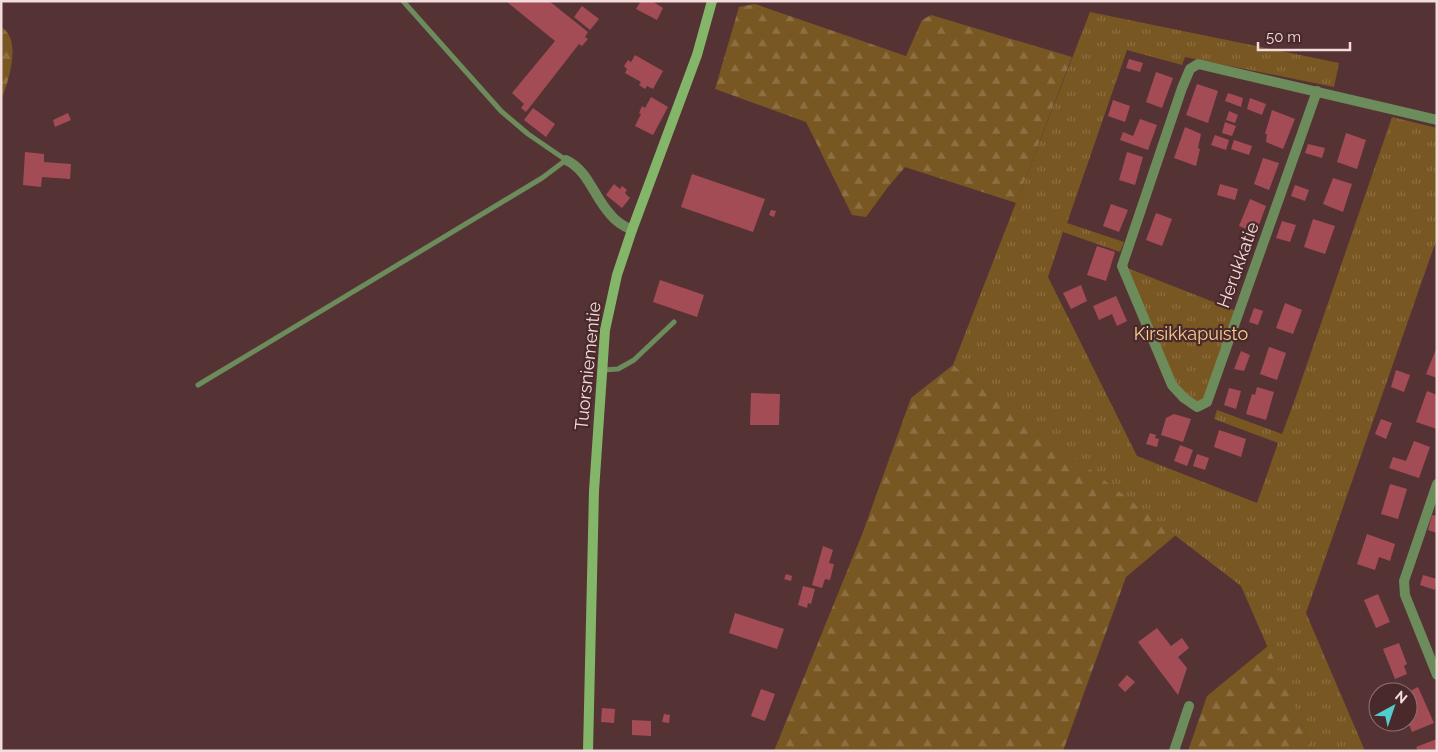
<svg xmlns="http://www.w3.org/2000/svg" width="1438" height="752" font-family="Raleway,sans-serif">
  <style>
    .grass { fill: url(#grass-tufts) }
    .forest { fill: url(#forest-firs) }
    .building { fill: #a44c55 }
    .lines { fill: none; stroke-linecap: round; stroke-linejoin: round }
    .lane { stroke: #6c8c5b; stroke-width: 5 }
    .street { stroke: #6c8c5b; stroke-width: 10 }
    .secondary { stroke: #83b669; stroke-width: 10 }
    .labels { text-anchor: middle; stroke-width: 4.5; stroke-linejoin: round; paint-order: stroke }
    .street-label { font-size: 18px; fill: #f2dcdc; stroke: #4a292b }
    .park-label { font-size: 18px; fill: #f8cf95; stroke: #4a292b }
  </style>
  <defs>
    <pattern id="grass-tufts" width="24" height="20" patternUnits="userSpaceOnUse" patternTransform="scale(1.25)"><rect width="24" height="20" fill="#795723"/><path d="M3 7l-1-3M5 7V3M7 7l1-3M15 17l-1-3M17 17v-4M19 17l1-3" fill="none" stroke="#8c6f42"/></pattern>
    <pattern id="forest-firs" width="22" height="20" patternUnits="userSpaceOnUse" patternTransform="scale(1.25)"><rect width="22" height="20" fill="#795723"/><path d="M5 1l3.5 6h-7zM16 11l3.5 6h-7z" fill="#8c6f42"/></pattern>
  </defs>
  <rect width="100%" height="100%" fill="#553335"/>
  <path class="grass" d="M1090 12 1339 63 1334 87 1185 57 1182 65 1127 50 1067 223 1124 242 1120 252 1063 232 1048 277 1137 456 1257 503 1278 443 1214 419 1217 410 1282 434 1294 402 1392 117 1437 128V238L1306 613 1365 751H1313L1241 586 953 365Z
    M1122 266 1239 312 1207 402 1197 407 1179 395Z"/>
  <path class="forest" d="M755 4 906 56 922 20 931 15 1072 57 1016 203 905 167 888 187 866 217 852 215 806 122 715 89 739 7Z
    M1 27C23 40 8 82 1 101Z
    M953 365 1176 535 1126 577 1063 751H774L863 532 911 398Z
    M1268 646 1313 751H1188L1207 696Z"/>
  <path class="building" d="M506 1H549L588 32 585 37 588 39 582 46 579 44 526 112 521 108 524 104 512 93 555 41Z
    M641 1H652L663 8 657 20 636 9Z
    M582 6 599 19 590 30 574 17Z
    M635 55 663 71 653 89 647 86 645 89 639 85 641 82 625 73 627 69 624 66 628 60 631 62Z
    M1129 59 1143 63 1140 72 1126 68Z
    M1156 72 1173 78 1162 108 1146 102Z
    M1197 84 1218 91 1208 123 1186 115Z
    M1228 93 1243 98 1241 107 1225 101Z
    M651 97 668 107 653 135 635 126 641 114 639 113 642 106 645 108Z
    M1250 98 1266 104 1262 115 1247 109Z
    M1113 100 1130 106 1125 122 1108 116Z
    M533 108 555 124 546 137 524 120Z
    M1272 110 1295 119 1283 149 1266 142 1267 134H1265Z
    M1229 111 1238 115 1235 123 1226 120Z
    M68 113 71 120 55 127 53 120Z
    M1140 119 1157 125 1148 150 1120 140 1123 132 1133 136Z
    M1225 122 1236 126 1232 136 1222 133Z
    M1185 127 1201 134 1198 148 1200 149 1196 166 1174 158Z
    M1346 133 1366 140 1357 169 1337 162Z
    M1215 135 1229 140 1226 150 1211 145Z
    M1234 140 1252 146 1249 155 1231 149Z
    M1308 144 1325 148 1322 158 1305 153Z
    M25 152 44 154V162L71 164 70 179 42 177 41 187 23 185Z
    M1127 152 1143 157 1135 185 1119 180Z
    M1263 158 1279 163 1269 190 1254 184Z
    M692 174 765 199 753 232 681 207Z
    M1333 178 1352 184 1343 212 1323 204Z
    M614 184 620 189 622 186 627 190 625 193 630 198 622 208 606 195Z
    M1220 184 1238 189 1235 200 1217 195Z
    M1295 185 1309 190 1305 201 1291 196Z
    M1250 199 1266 206 1256 233 1239 226Z
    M1111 204 1128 210 1119 232 1103 226Z
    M771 210 776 211 774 217 769 215Z
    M1156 213 1172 219 1162 246 1146 240Z
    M1313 219 1335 226 1325 254 1304 247Z
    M1282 221 1296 225 1290 242 1276 238Z
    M1097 246 1115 252 1106 281 1087 275Z
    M660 280 704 295 697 317 653 302Z
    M1081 285 1087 301 1071 309 1063 293Z
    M1116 296 1127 321 1117 326 1112 314 1099 320 1093 306Z
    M1285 303 1302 310 1293 334 1276 328Z
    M1254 308 1263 311 1258 325 1249 322Z
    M1269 347 1286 353 1277 380 1260 374Z
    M1437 347V378L1426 374Z
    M1241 351 1250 355 1244 371 1234 369Z
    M1396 370 1410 375 1404 392 1391 387Z
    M1257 387 1274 392 1266 420 1246 414 1252 394 1255 395Z
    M1229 388 1241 391 1236 409 1224 405Z
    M1427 391 1437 395V429L1416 422Z
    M751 393 780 394 779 425H750Z
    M1174 414 1191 419 1183 442 1161 435 1166 418Z
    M1381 419 1392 423 1386 439 1375 434Z
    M1219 430 1246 439 1241 457 1214 447Z
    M1150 433 1156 435 1155 438 1159 439 1157 447 1146 444Z
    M1414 441 1430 447 1419 478 1389 468 1393 457 1406 461Z
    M1180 445 1193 450 1187 466 1174 461Z
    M1197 454 1209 458 1205 470 1193 466Z
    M1390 484 1407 489 1398 519 1381 514Z
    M1432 515 1437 516V533L1428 530Z
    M1367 534 1395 544 1390 561 1379 557 1375 570 1357 564Z
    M823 546 833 550 829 563 834 564 830 580 825 579 822 588 812 585Z
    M786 574 792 576 791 581 784 579Z
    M1423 575 1437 579 1435 590 1420 585Z
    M803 586 815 589 811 604 808 603 807 608 798 605Z
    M1378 594 1390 622 1376 628 1364 600Z
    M735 613 784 629 777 649 729 633Z
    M1157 628 1171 646 1182 638 1189 648 1178 657 1187 668 1178 695 1138 642Z
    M1399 643 1407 664 1404 666 1407 674 1395 679 1383 649Z
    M1127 675 1135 682 1125 692 1118 685Z
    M1418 687 1434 723 1412 732 1408 722V692Z
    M761 689 775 694 765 721 751 716Z
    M602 708 615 709 614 723 601 722Z
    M664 714 670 715 669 723 662 722Z
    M632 720 651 721V736L632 735Z
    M1437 739V751H1418L1416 747Z"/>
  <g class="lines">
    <path class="lane" d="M602 370 618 369 634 360 674 322
      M198 385 542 178 566 160 528 134 501 111 403 1"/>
    <path class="street" d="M1317 91 1207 402 1197 407 1184 398 1172 385 1122 266 1182 88 1190 69 1198 64 1437 120
      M566 160C588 170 594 197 610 214 616 222 623 226 632 230
      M1437 484 1404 581 1405 595 1437 675
      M1174 751 1189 706"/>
    <path class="secondary" d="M588 751 594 491 605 330 617 275 632 230 697 55 712 1"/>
  </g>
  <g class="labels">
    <g class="street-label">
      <text transform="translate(1238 265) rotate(-70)" y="6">Herukkatie</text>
      <text transform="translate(588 366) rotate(-84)" y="6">Tuorsniementie</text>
    </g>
    <g class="park-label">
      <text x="1191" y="340">Kirsikkapuisto</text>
    </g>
  </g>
  <rect width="1438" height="752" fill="none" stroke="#f2dcdc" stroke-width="5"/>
  <g transform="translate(1393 707) rotate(40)"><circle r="24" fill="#4a292b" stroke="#8d7172"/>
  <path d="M0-4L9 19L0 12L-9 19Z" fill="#52cdcd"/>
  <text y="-8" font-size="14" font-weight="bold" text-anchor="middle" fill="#f2dcdc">N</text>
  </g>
  <path d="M1258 42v8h92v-8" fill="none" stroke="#f2dcdc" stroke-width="2.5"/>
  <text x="1266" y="42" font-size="15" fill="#f2dcdc" stroke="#4a292b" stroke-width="4" paint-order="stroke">50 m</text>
</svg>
